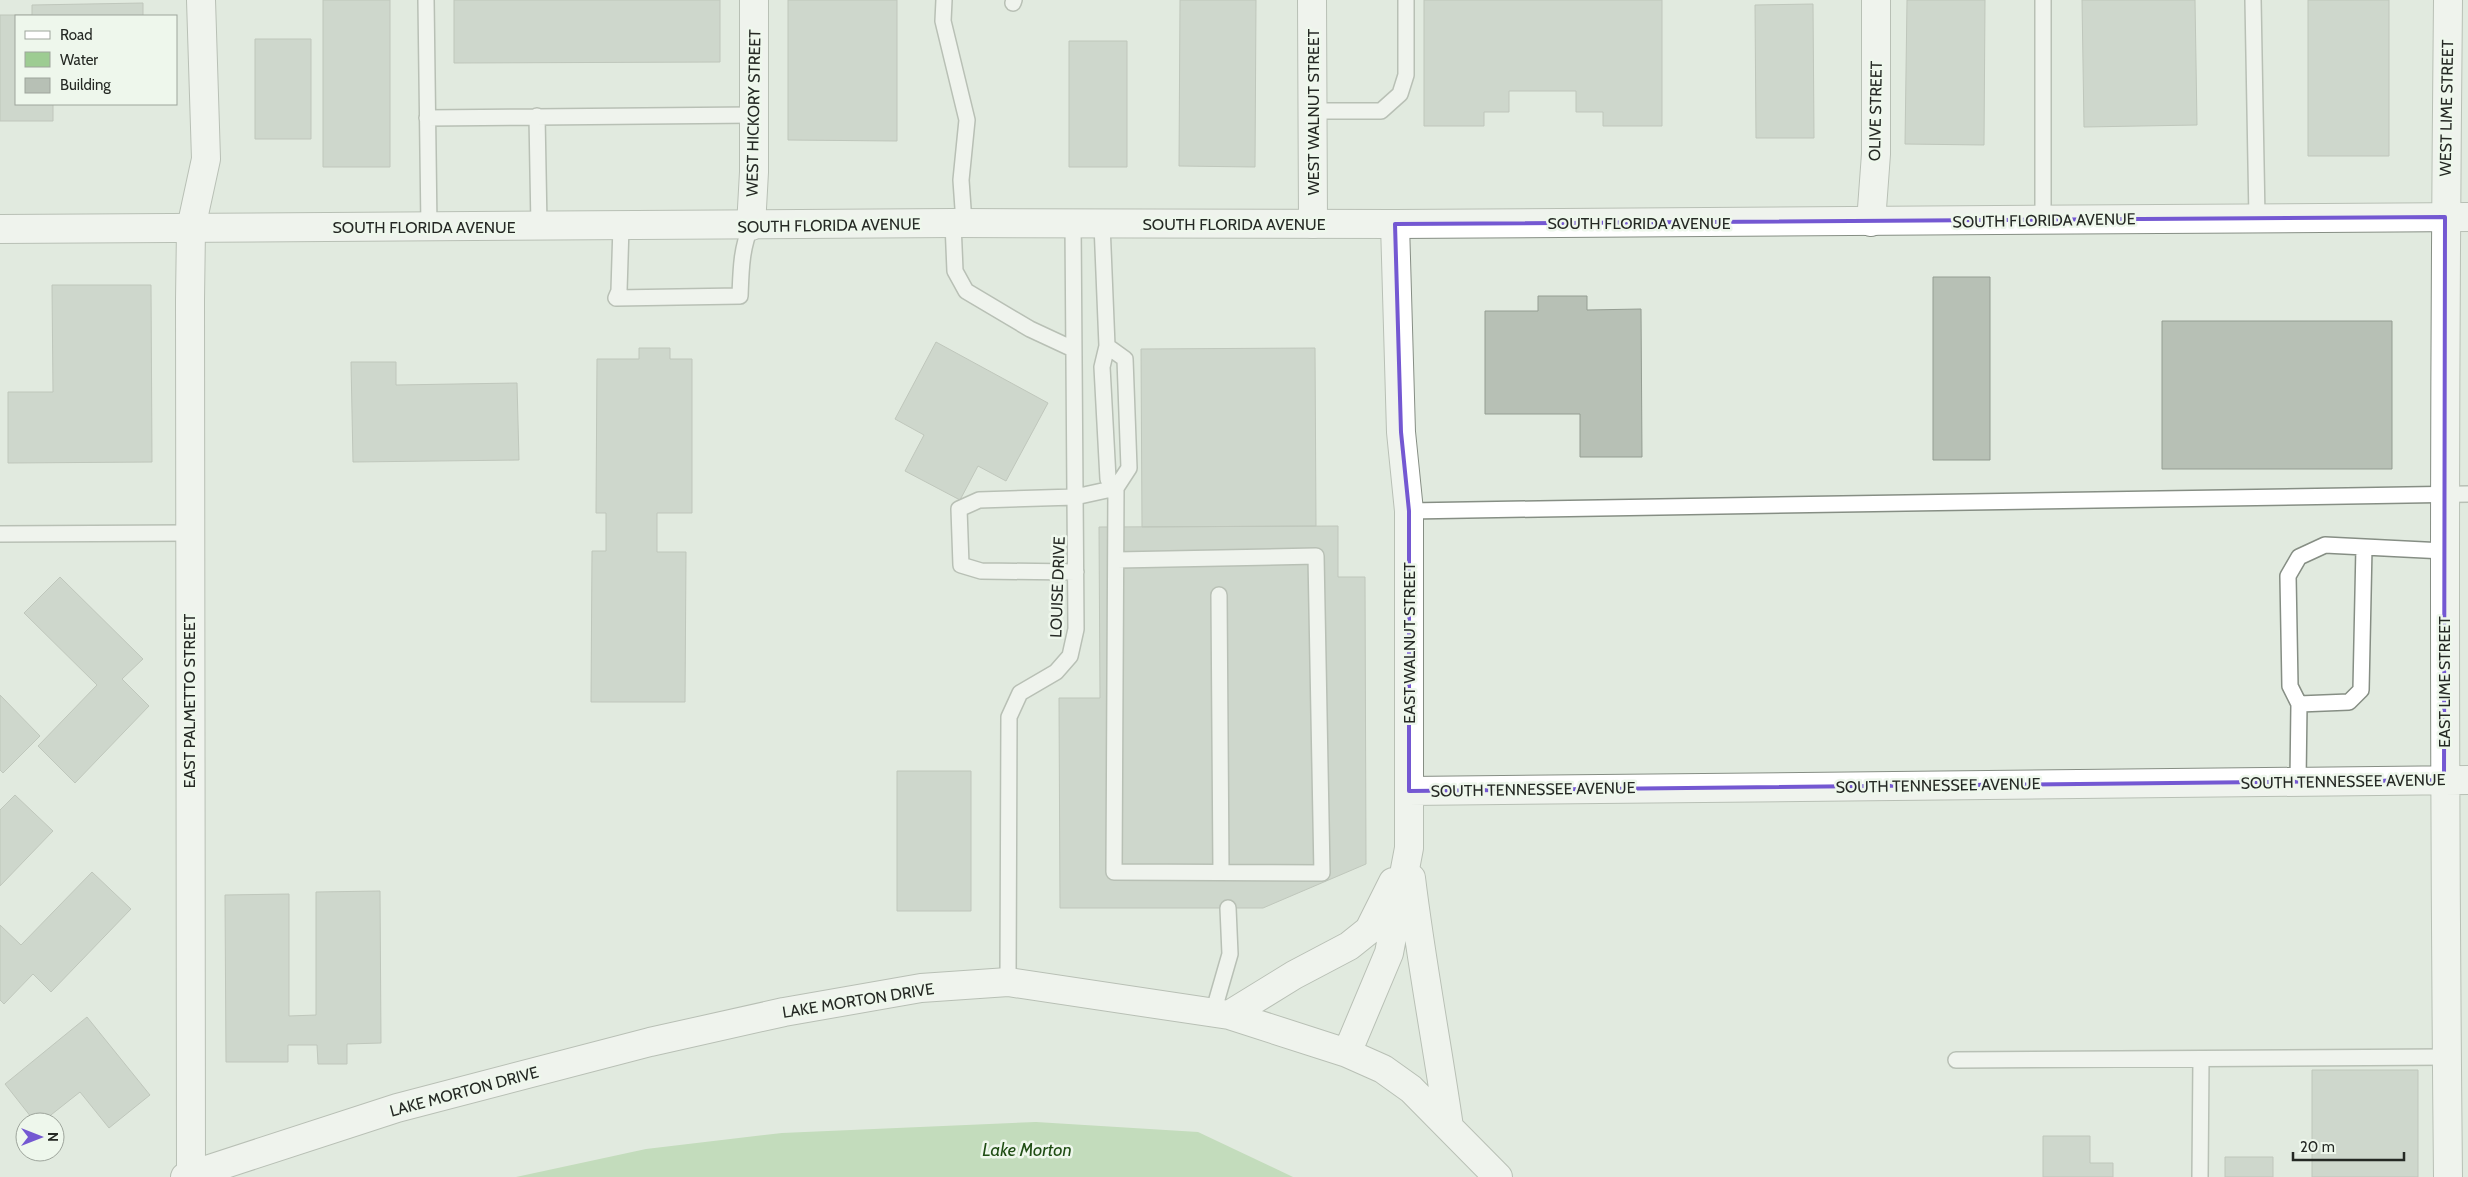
<svg xmlns="http://www.w3.org/2000/svg" width="2468" height="1177" font-family="Cabin,sans-serif">
  <style>
    .water { fill: #9dcc92 }
    .building { fill: #b7c0b5; stroke: #949d92 }
    .lines { fill: none; stroke-linecap: round; stroke-linejoin: round }
    .lane-casing { stroke: #868e84; stroke-width: 18 }
    .street-casing { stroke: #868e84; stroke-width: 30 }
    .secondary-casing { stroke: #868e84; stroke-width: 30 }
    .primary-casing { stroke: #868e84; stroke-width: 30 }
    .lane { stroke: #fff; stroke-width: 15 }
    .street { stroke: #fff; stroke-width: 28 }
    .secondary { stroke: #fff; stroke-width: 28 }
    .primary { stroke: #fff; stroke-width: 28 }
    .marked { fill: none; stroke: #7458d2; stroke-width: 4; stroke-linejoin: round }
    .labels { text-anchor: middle; stroke-width: 5; stroke-linejoin: round; paint-order: stroke }
    .street-label { font-size: 16px; fill: #252924; stroke: #eef7ec }
    .water-label { font-size: 18px; font-style: italic; fill: #1f4d14; stroke: #eef7ec }
  </style>
  <rect width="100%" height="100%" fill="#e1eadf"/>
  <path class="water" d="M1036 1122 1198 1132 1293 1177H516L646 1149 782 1133Z"/>
  <path class="building" d="M323 0H390V167H323Z
    M454 0H720V62L454 63Z
    M788 0H897V141L788 140Z
    M1180 0H1256L1255 167 1179 166Z
    M1424 0H1662V126H1603V112H1576V91H1509V112H1484V126H1424Z
    M1907 0H1985L1984 145 1905 144Z
    M2082 0H2195L2197 125 2084 127Z
    M2308 0H2389V156H2308Z
    M143 3V16H16V104H53V121H0V15H32V5Z
    M1813 4 1814 138H1756L1755 5Z
    M255 39H311V139H255Z
    M1069 41H1127V167H1069Z
    M1933 277H1990V460H1933Z
    M52 285H151L152 462 8 463V392H53Z
    M1538 296H1587V310L1641 309 1642 457H1580V414H1485V311H1538Z
    M2162 321H2392V469H2162Z
    M936 342 1048 403 1006 481 978 466 960 500 905 471 924 435 895 419Z
    M639 348H670V359H692V513H657V552H686L685 702H591L592 551H606V513H596L597 359H639Z
    M1315 348 1316 526 1142 527 1141 349Z
    M351 362H396V385L517 383 519 460 353 462Z
    M1338 526V577H1365L1366 864 1263 908H1060L1059 698H1100L1099 527Z
    M60 577 143 659 122 679 149 706 75 783 38 746 97 685 24 613Z
    M0 695 40 736 3 773 0 770Z
    M897 771H971V911H897Z
    M15 795 53 831 0 886V810Z
    M92 872 131 909 51 992 33 974 4 1004 0 1000V925L21 945Z
    M380 891 381 1043 347 1044V1064H318L317 1045H288V1062H226L225 895 289 894V1016L316 1015V892Z
    M87 1017 150 1095 109 1128 80 1092 42 1122H35L5 1084Z
    M2312 1070H2418V1177H2312Z
    M2043 1136H2090V1163H2113V1177H2043Z
    M2225 1157H2273V1177H2225Z"/>
  <g class="lines">
    <defs>
      <path id="lane" d="M426 0 429 227
        M944 0 943 21 967 120 961 180 964 223
        M2253 0 2257 218
        M1013 3 1014 0
        M1313 111H1381L1400 94 1406 75V0
        M537 116 539 226
        M427 118 754 115
        M2043 220V0
        M953 223 955 271 966 291 1030 329 1073 349
        M1102 224 1107 346 1102 367 1108 479 1116 488
        M621 226 619 291 616 298 740 296C741 271 741 249 751 226
        M1107 346 1125 359 1129 468 1116 488 1114 872 1322 873 1316 556 1117 560
        M1409 511 2468 494
        M0 534 188 533
        M2364 547 2361 690 2349 702 2299 704 2290 686 2288 576 2299 557 2325 545 2444 551
        M1076 572 981 571 961 565 959 509 979 500 1075 497 1116 488
        M1219 595 1221 872
        M2298 781 2299 704
        M1008 982 1009 717 1020 693 1056 672 1070 656 1076 629 1073 224
        M1213 1013 1230 954 1228 908
        M1956 1060 2447 1057
        M2200 1177 2201 1059"/>
      <path id="street" d="M1312 0 1313 224
        M1871 222 1876 154V0
        M751 226 754 172V0
        M191 1174 190 300 191 228 206 159 201 0"/>
      <path id="secondary" d="M2448 0C2444 392 2444 785 2448 1177
        M1409 791 2468 780
        M1411 878C1421 961 1437 1044 1449 1127
        M1229 1015 1294 975 1349 946 1369 930 1393 882
        M1347 1053 1389 953 1409 848V511L1401 432 1395 224
        M185 1177 397 1108 650 1042 784 1012 921 988 1008 982 1229 1015 1347 1053 1383 1069 1411 1089 1498 1177"/>
      <path id="primary" d="M0 229 953 223 1395 224 2468 217"/>
    </defs>
    <use href="#lane" class="lane-casing"/>
    <use href="#street" class="street-casing"/>
    <use href="#secondary" class="secondary-casing"/>
    <use href="#primary" class="primary-casing"/>
    <use href="#lane" class="lane"/>
    <use href="#street" class="street"/>
    <use href="#secondary" class="secondary"/>
    <use href="#primary" class="primary"/>
  </g>
  <path d="M0 0H2468V1177H0ZM2445 217 2444 780 1409 791V511L1401 432 1395 224Z" fill="#e1eadf" fill-opacity=".55" fill-rule="evenodd"/>
  <path class="marked" d="M2445 217 2444 780 1409 791V511L1401 432 1395 224Z"/>
  <g class="labels">
    <g class="street-label">
      <text transform="translate(2446 108) rotate(-89)" y="6">WEST LIME STREET</text>
      <text transform="translate(1875 111) rotate(-89)" y="6">OLIVE STREET</text>
      <text transform="translate(1313 112) rotate(-90)" y="6">WEST WALNUT STREET</text>
      <text transform="translate(753 113) rotate(-89)" y="6">WEST HICKORY STREET</text>
      <text transform="translate(2044 220) rotate(-1)" y="6">SOUTH FLORIDA AVENUE</text>
      <text x="1639" y="229">SOUTH FLORIDA AVENUE</text>
      <text x="1234" y="230">SOUTH FLORIDA AVENUE</text>
      <text transform="translate(829 225) rotate(-1)" y="6">SOUTH FLORIDA AVENUE</text>
      <text x="424" y="233">SOUTH FLORIDA AVENUE</text>
      <text transform="translate(1057 587) rotate(-88)" y="6">LOUISE DRIVE</text>
      <text transform="translate(1409 643) rotate(-90)" y="6">EAST WALNUT STREET</text>
      <text transform="translate(2444 682) rotate(-90)" y="6">EAST LIME STREET</text>
      <text transform="translate(189 701) rotate(-90)" y="6">EAST PALMETTO STREET</text>
      <text transform="translate(2343 781) rotate(-1)" y="6">SOUTH TENNESSEE AVENUE</text>
      <text transform="translate(1938 785) rotate(-1)" y="6">SOUTH TENNESSEE AVENUE</text>
      <text transform="translate(1533 789) rotate(-1)" y="6">SOUTH TENNESSEE AVENUE</text>
      <text transform="translate(858 1000) rotate(-9)" y="6">LAKE MORTON DRIVE</text>
      <text transform="translate(464 1091) rotate(-15)" y="6">LAKE MORTON DRIVE</text>
    </g>
    <g class="water-label">
      <text x="1027" y="1156">Lake Morton</text>
    </g>
  </g>
  <rect x="15" y="15" width="162" height="90" fill="#eef7ec" stroke="#9ea59c"/>
  <rect x="25" y="31" width="25" height="8" fill="#ffffff" stroke="#9ea59c"/>
  <text x="60" y="40" font-size="15" fill="#252924">Road</text>
  <rect x="25" y="52" width="25" height="15" fill="#9dcc92" stroke="#9ea59c"/>
  <text x="60" y="65" font-size="15" fill="#252924">Water</text>
  <rect x="25" y="78" width="25" height="15" fill="#b7c0b5" stroke="#9ea59c"/>
  <text x="60" y="90" font-size="15" fill="#252924">Building</text>
  <g transform="translate(40 1137) rotate(90)"><circle r="24" fill="#eef7ec" stroke="#9ea59c"/>
  <path d="M0-4L9 19L0 12L-9 19Z" fill="#7458d2"/>
  <text y="-8" font-size="14" font-weight="bold" text-anchor="middle" fill="#252924">N</text>
  </g>
  <path d="M2293 1152v8h111v-8" fill="none" stroke="#252924" stroke-width="2.5"/>
  <text x="2300" y="1152" font-size="15" fill="#252924" stroke="#eef7ec" stroke-width="4" paint-order="stroke">20 m</text>
</svg>
